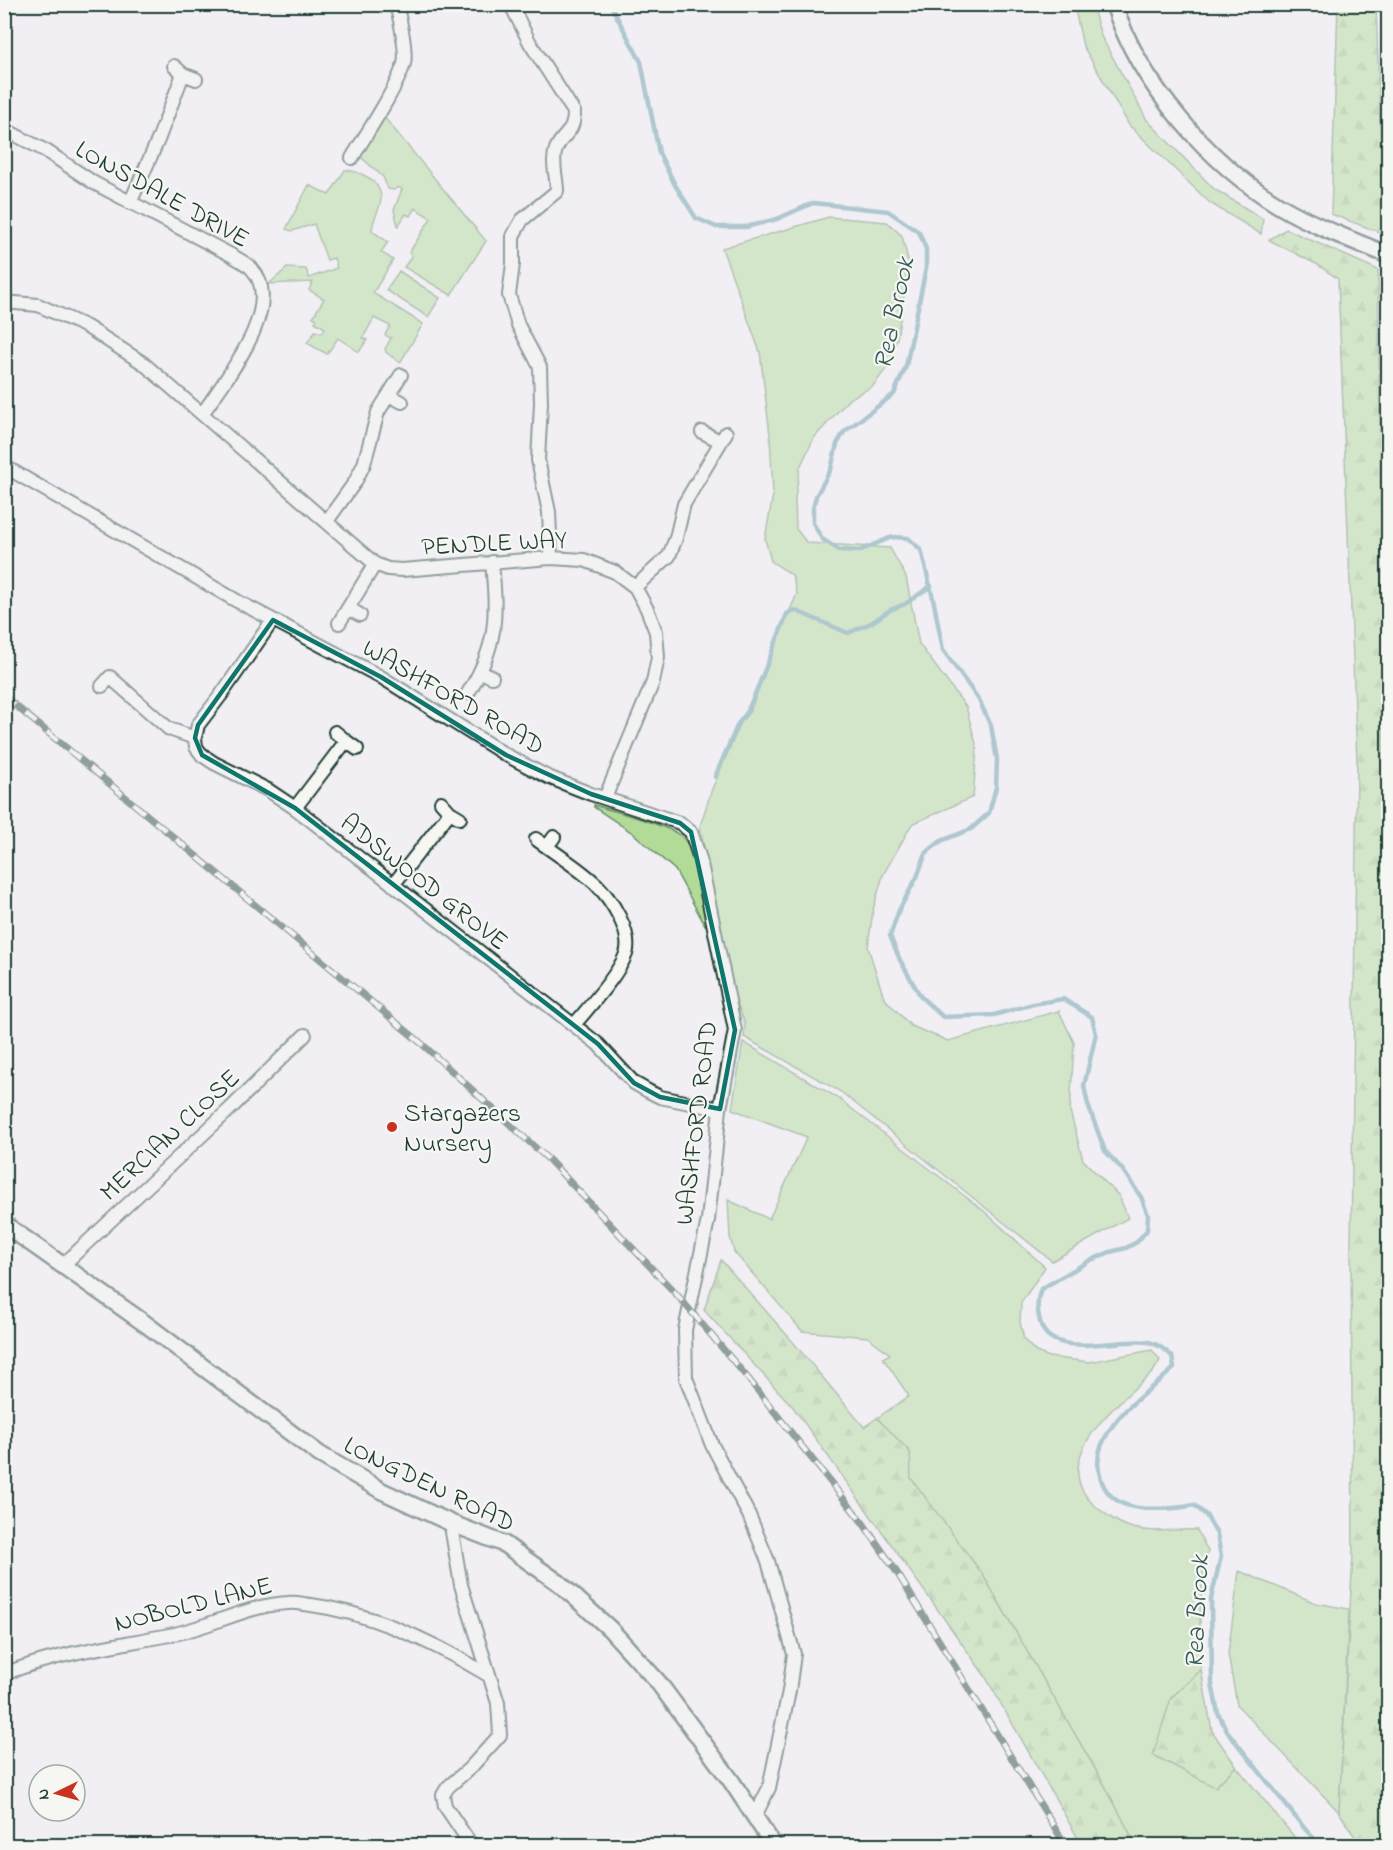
<svg xmlns="http://www.w3.org/2000/svg" width="1393" height="1850" font-family="'Indie Flower',sans-serif">
  <style>
    .green { fill: #b2db98; stroke: #688c66; stroke-width: 1.5 }
    .forest { fill: url(#forest-firs); stroke: #688c66; stroke-width: 1.5 }
    .lines { fill: none; stroke-linecap: round; stroke-linejoin: round }
    .stream { stroke: #5f98a1; stroke-width: 4.5 }
    .minor-casing { stroke: #1f3d34; stroke-width: 16 }
    .tertiary-casing { stroke: #1f3d34; stroke-width: 20 }
    .minor { stroke: #f6f6f2; stroke-width: 12 }
    .tertiary { stroke: #f6f6f2; stroke-width: 15 }
    .rail-casing { stroke: #1f3d34; stroke-width: 7 }
    .rail { stroke: #f6f6f2; stroke-width: 4.5; stroke-dasharray: 14; stroke-linecap: butt }
    .marked { fill: none; stroke: #0f766e; stroke-width: 4.5; stroke-linejoin: round }
    .poi-dot { fill: #c8321e; stroke: #f6f6f2; stroke-width: 2 }
    .labels { text-anchor: middle; stroke-width: 4.5; stroke-linejoin: round; paint-order: stroke }
    .street-label { font-size: 26px; fill: #1f3d34; stroke: #f6f6f2 }
    .poi-label { font-size: 26px; fill: #1f3d34; stroke: #f6f6f2; text-anchor: start }
    .water-label { font-size: 27px; font-style: italic; fill: #345b58; stroke: #f6f6f2 }
  </style>
  <defs>
    <pattern id="forest-firs" width="22" height="20" patternUnits="userSpaceOnUse" patternTransform="scale(1.5)"><rect width="22" height="20" fill="#b2db98"/><path d="M5 1l3.5 6h-7zM16 11l3.5 6h-7z" fill="#99bd84"/></pattern>
  </defs>
  <rect width="100%" height="100%" fill="#f1eef4"/>
  <filter id="ink" filterUnits="userSpaceOnUse"><feTurbulence type="fractalNoise" baseFrequency=".0167" numOctaves="2"/><feDisplacementMap in="SourceGraphic" scale="12" xChannelSelector="R" yChannelSelector="G"/><feConvolveMatrix kernelMatrix="1 2 1 2 8 2 1 2 1" color-interpolation-filters="sRGB"/></filter>
  <g filter="url(#ink)">
    <path class="green" d="M1074 5H1092L1101 36 1147 120 1214 189 1263 219 1261 234 1210 203 1129 125 1083 46Z
      M384 117 486 241 451 295 404 267 412 256 409 253 431 218 415 208 410 216 406 214 398 226 394 210 402 189 398 187 394 190 388 189 383 177 361 157 359 151Z
      M345 170C359 171 381 180 381 198 381 209 372 219 372 231L388 242 381 252 393 260 373 293 423 324 400 363 386 352 385 349 391 338 385 335 390 326 374 318 363 338 367 340 359 352 338 338 327 354 307 343 315 331 322 333 325 328 315 322 317 319 313 317 324 299 309 290 313 282 269 284 287 268 306 269 309 278 337 268 334 258 327 260 314 224 292 231 286 229 309 185 329 195Z
      M829 217 887 222 902 236 909 264 897 338 889 365 873 386 849 399 814 438 800 467 795 498 796 529 807 543 890 548 906 577 919 644 966 707 977 748 973 797 912 824 883 875 873 910 868 947 884 998 911 1026 948 1041 1059 1011 1074 1043 1070 1111 1083 1160 1119 1196 1128 1218 1052 1261 841 1092 744 1037 745 1024 733 992 700 826 712 789 797 594 792 575 771 561 765 539 773 495 770 435 760 352 722 248Z
      M399 271 440 298 428 317 386 290Z
      M594 805C615 812 666 824 681 836 687 841 691 849 694 856L707 925H705L675 870 634 834 594 807Z
      M743 1042 838 1098 984 1211 1045 1267 1021 1303 1020 1322 1024 1340 1036 1352 1049 1357 1089 1362 1152 1350 1160 1360 1153 1372C1120 1402 1046 1458 1093 1504 1103 1513 1120 1525 1133 1528 1155 1534 1176 1528 1197 1530L1208 1551C1199 1590 1199 1630 1201 1670L1171 1698 1215 1787 1236 1766 1301 1845H1136L1105 1786 983 1575 910 1478V1452L877 1418 909 1396 883 1358 890 1354 868 1337 802 1331 734 1252 730 1237 728 1200 769 1219 807 1137 732 1109Z
      M1239 1571 1316 1603 1349 1609 1339 1812 1237 1705 1228 1654Z"/>
    <path class="forest" d="M1338 5H1376L1384 234 1331 214Z
      M1286 229 1378 270 1388 1133V1845H1360L1339 1812 1353 1554 1351 1249 1357 761 1338 279 1318 265 1269 240Z
      M721 1260 793 1342 864 1427 877 1418 910 1452 911 1478 983 1575 1105 1786 1136 1845H1082L985 1676 793 1407 704 1310Z
      M1201 1670 1212 1731 1236 1766 1215 1787 1153 1755 1171 1698Z"/>
    <g class="lines">
      <path class="stream" d="M610 4 641 62 659 153 675 185 696 218 716 227H746L777 219 813 203 888 211 919 232 926 249V268L906 366 894 394 844 432 837 444 831 469 816 496 813 509V523L822 539 839 550 859 551 892 537 908 538 921 550 933 598 943 650 979 700 991 726 997 759 996 787 989 813 971 829 941 841 926 853 917 877 899 910 890 936 900 960 921 997 943 1017 994 1015 1033 1004 1063 999 1092 1017 1096 1034 1084 1086 1088 1105 1105 1151 1122 1169 1141 1197 1148 1215 1147 1230 1137 1242 1126 1248 1110 1252 1089 1261 1041 1289C1036 1302 1037 1311 1041 1325 1053 1360 1122 1337 1149 1342 1158 1344 1165 1350 1172 1356L1174 1368C1150 1391 1119 1409 1104 1440 1092 1463 1099 1495 1126 1505 1142 1511 1178 1509 1194 1505L1206 1515 1217 1534 1221 1556 1211 1599 1212 1684 1218 1713 1227 1731 1305 1829 1321 1846
        M715 777 738 724 749 710 787 614 794 610 848 633 871 623 890 610 905 604 931 586"/>
      <defs>
        <path id="minor" d="M512 7 530 43 574 112C574 135 563 132 556 149 551 162 557 178 557 191L522 220 513 236V264L509 295 518 325 540 367 541 403 538 460 549 512 551 558
          M183 74 196 79
          M4 129 46 151 94 183 233 256C239 260 248 264 252 269 286 307 223 382 203 413
          M352 158C368 131 394 93 404 64 407 53 400 15 395 4
          M130 203 158 140 183 74 174 66
          M4 302 38 305 87 327 143 363 375 564 388 569 402 570 551 558 584 560 615 572 635 587 647 609 656 632 658 657 653 682 605 798
          M389 395 402 402
          M702 432 720 441
          M4 466 237 601 381 677 506 755 548 777 591 794 680 823 691 832 700 859 735 1030 720 1109 708 1220 685 1330 686 1378 712 1445 749 1515 768 1561 794 1654 789 1691 769 1788 755 1816
          M327 521 355 482 364 464 378 412 401 375
          M635 587 669 556 676 538 684 504 726 433
          M348 608 360 615
          M339 623 375 564
          M481 672 492 677
          M102 686 110 677 169 729 195 738 196 747 202 755 214 763 268 790 295 808 598 1044 634 1083 648 1091 660 1097 720 1109
          M468 693C498 645 497 617 492 562
          M335 732 346 741
          M195 738 198 725 221 695 273 620
          M441 802 450 812
          M295 808 346 741 357 749
          M536 839C556 854 578 867 596 884 611 899 633 933 626 954 618 975 589 1007 574 1025
          M547 847 554 837
          M393 885 450 812 460 818
          M63 1265 230 1109 305 1035
          M453 1524 452 1532 461 1585 498 1703 500 1735 470 1768 448 1787 443 1795 445 1806 472 1846
          M4 1674C56 1653 114 1646 169 1635 209 1628 247 1605 288 1603 295 1602 303 1604 311 1605 373 1613 435 1643 488 1675"/>
        <path id="tertiary" d="M1114 4C1138 83 1210 164 1280 206 1314 226 1352 240 1388 255
          M4 1224 147 1325 319 1454 382 1491 453 1524 504 1544 559 1583 610 1629 658 1682 732 1782 774 1846"/>
      </defs>
      <use href="#minor" class="minor-casing"/>
      <use href="#tertiary" class="tertiary-casing"/>
      <use href="#minor" class="minor"/>
      <use href="#tertiary" class="tertiary"/>
      <defs>
        <path id="rail" d="M4 696 421 1043 549 1160 678 1296 746 1376 863 1523 896 1571 1066 1846"/>
      </defs>
      <use href="#rail" class="rail-casing"/>
      <use href="#rail" class="rail"/>
    </g>
  </g>
  <path d="M0 0H1393V1850H0ZM273 620 381 677 506 755 591 794 680 823 691 832 735 1030 720 1109 660 1097 634 1083 598 1044 295 808 202 755 195 738 198 725Z" fill="#f1eef4" fill-opacity=".55" fill-rule="evenodd"/>
  <path class="marked" d="M273 620 381 677 506 755 591 794 680 823 691 832 735 1030 720 1109 660 1097 634 1083 598 1044 295 808 202 755 195 738 198 725Z"/>
  <circle class="poi-dot" cx="392" cy="1127" r="6"/>
  <g class="labels">
    <g class="street-label">
      <text transform="translate(163 193) rotate(29)" y="9">LONSDALE DRIVE</text>
      <text transform="translate(494 542) rotate(-3)" y="9">PENDLE WAY</text>
      <text transform="translate(454 696) rotate(30)" y="9">WASHFORD ROAD</text>
      <text transform="translate(425 881) rotate(38)" y="9">ADSWOOD GROVE</text>
      <text transform="translate(695 1123) rotate(-83)" y="9">WASHFORD ROAD</text>
      <text transform="translate(169 1134) rotate(-43)" y="9">MERCIAN CLOSE</text>
      <text transform="translate(430 1483) rotate(26)" y="9">LONGDEN ROAD</text>
      <text transform="translate(193 1603) rotate(-14)" y="9">NOBOLD LANE</text>
    </g>
    <g class="poi-label">
      <text x="404" y="1121">Stargazers<tspan x="404" dy="30">Nursery</tspan></text>
    </g>
    <g class="water-label">
      <text transform="translate(893 313) rotate(-78)" y="9">Rea Brook</text>
      <text transform="translate(1196 1612) rotate(-87)" y="9">Rea Brook</text>
    </g>
  </g>
  <rect width="1393" height="1850" fill="none" stroke="#f6f6f2" stroke-width="24"/>
  <rect x="12" y="12" width="1369" height="1826" fill="none" stroke="#1f3d34" stroke-width="2" filter="url(#ink)"/>
  <g transform="translate(57 1793) rotate(265)"><circle r="28" fill="#f6f6f2" stroke="#a0aca6" stroke-width="1.5"/>
  <path d="M0-4.5L10 22L0 15L-10 22Z" fill="#c8321e"/>
  <text y="-9" font-size="16" font-weight="bold" text-anchor="middle" fill="#1f3d34">N</text>
  </g>
</svg>
